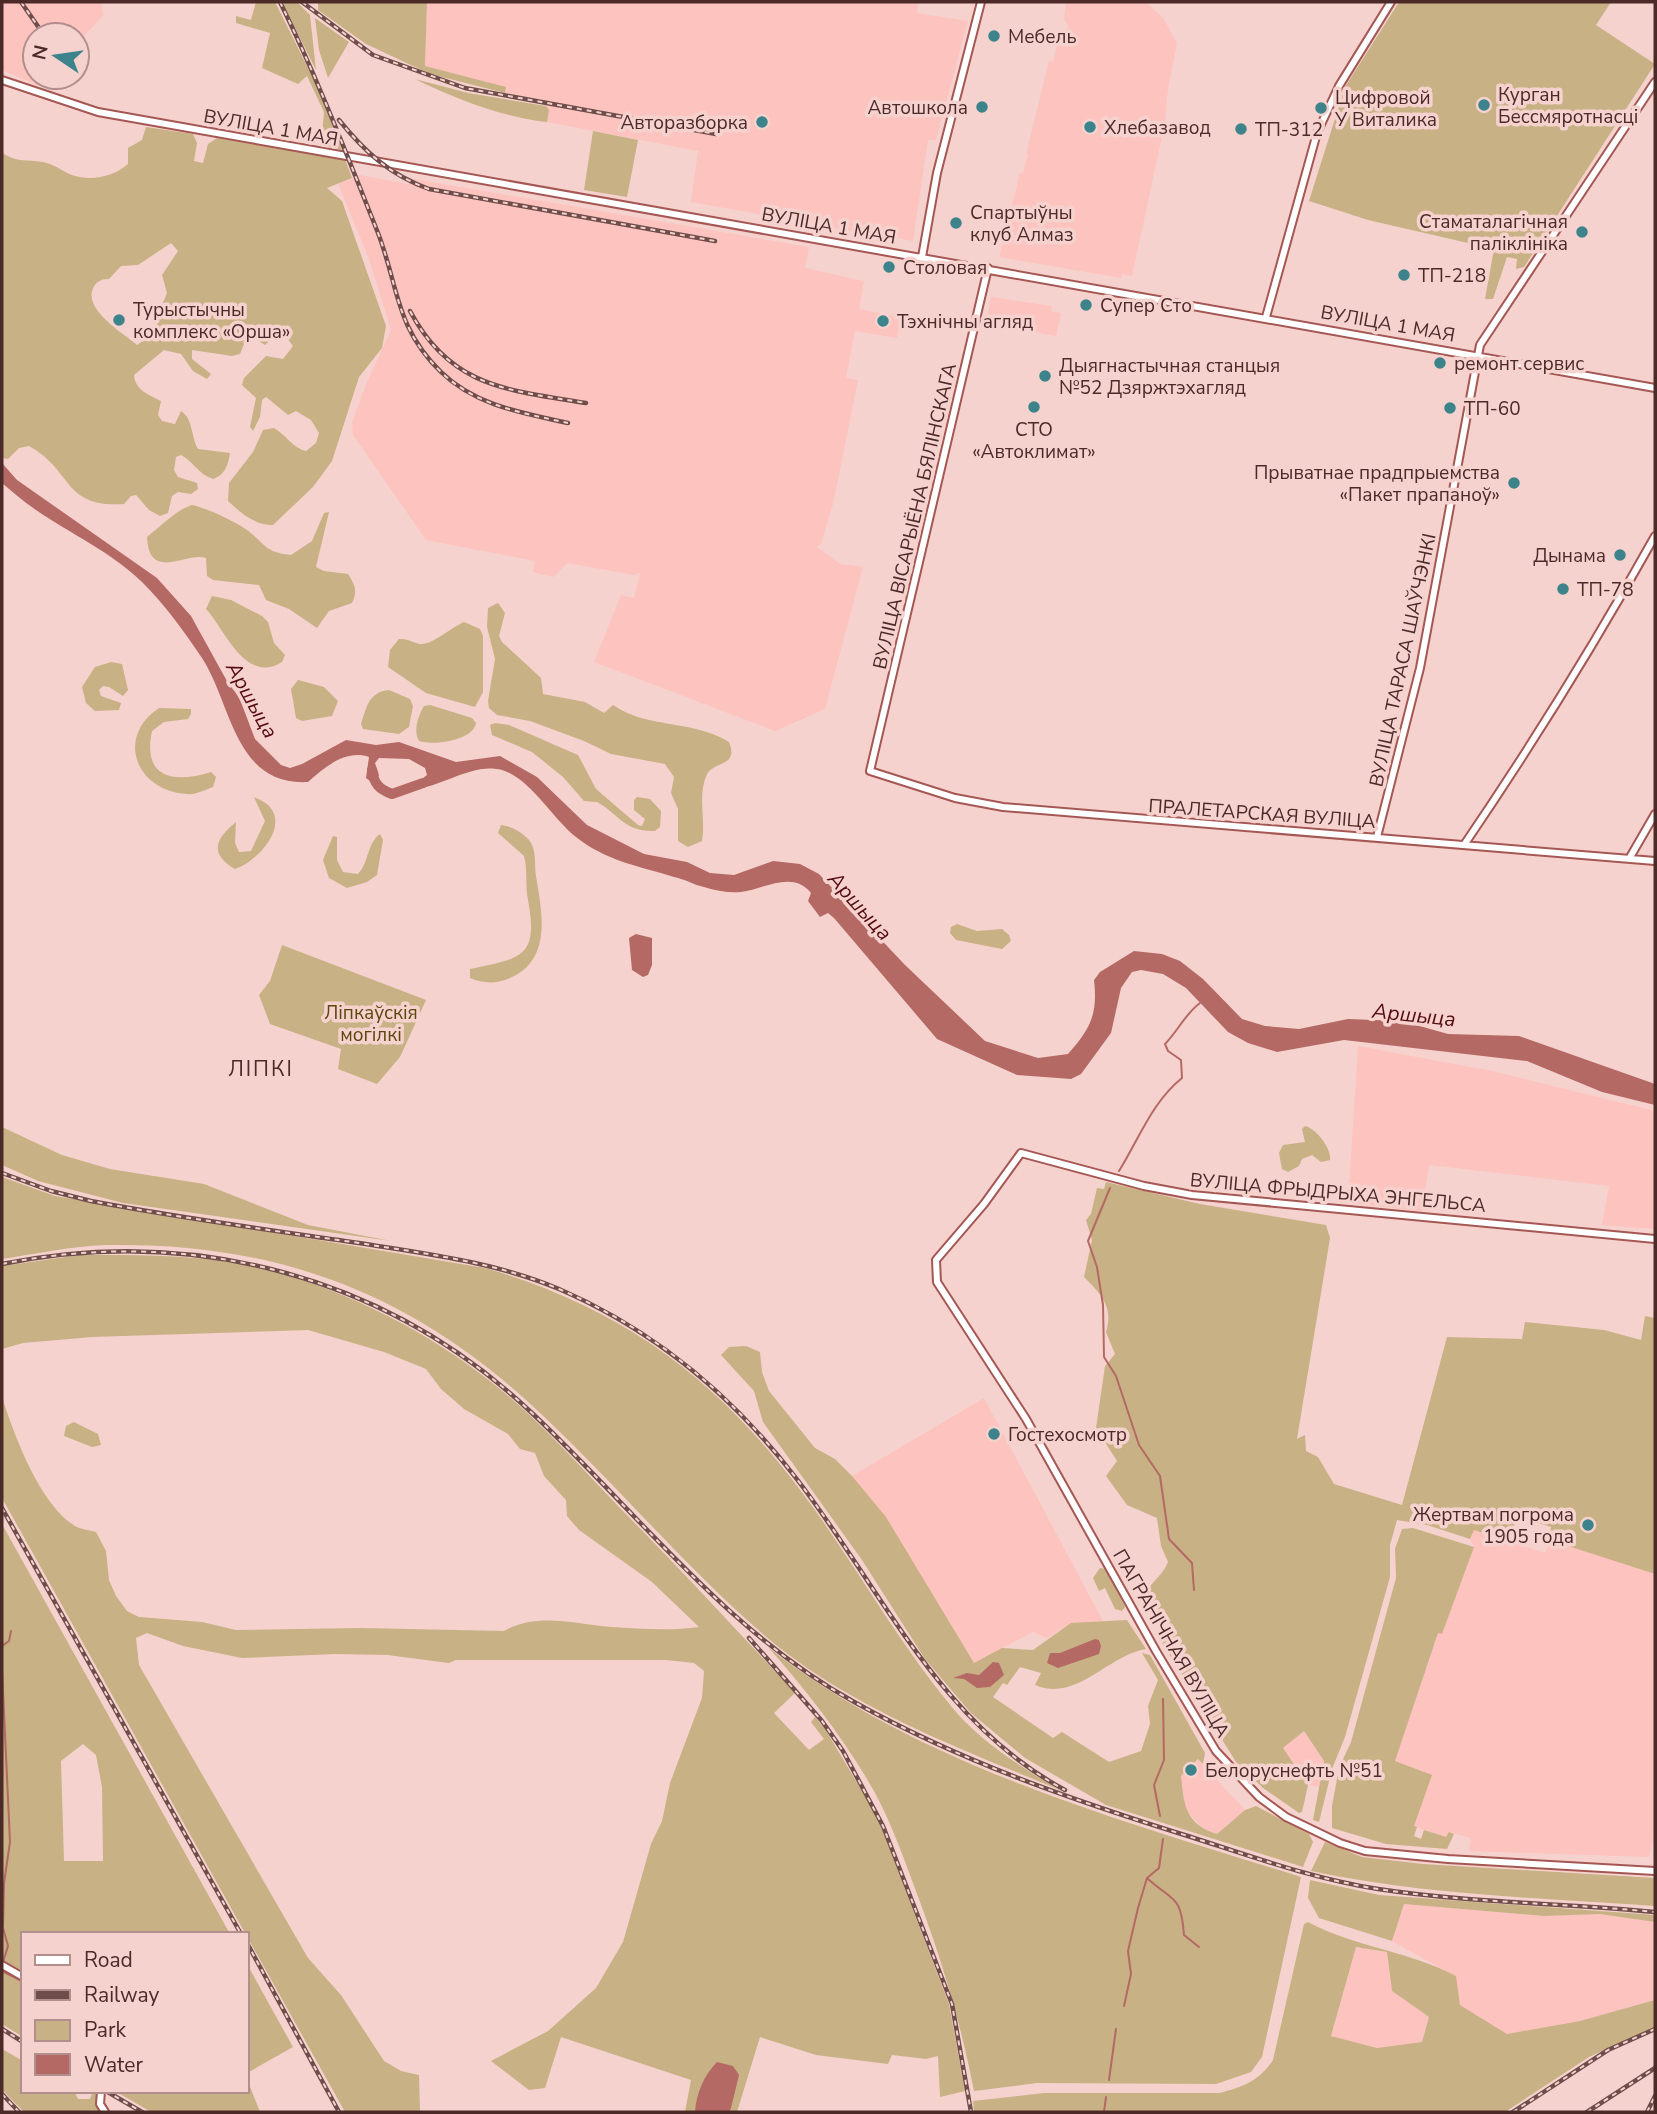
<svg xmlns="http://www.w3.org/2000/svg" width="1657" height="2114" font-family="'Nunito Sans',sans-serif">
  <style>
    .built { fill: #fdc3be }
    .green { fill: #c8b184; fill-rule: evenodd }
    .water { fill: #b46964 }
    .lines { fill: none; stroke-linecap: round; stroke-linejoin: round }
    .stream { stroke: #b46964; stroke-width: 2 }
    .river { stroke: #b46964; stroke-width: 10 }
    .tertiary-casing { stroke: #a55753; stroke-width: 10 }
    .tertiary { stroke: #fff; stroke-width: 6 }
    .rail-casing { stroke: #6f4d4a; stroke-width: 4.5 }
    .rail { stroke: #f6d2ce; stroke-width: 2; stroke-dasharray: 5; stroke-linecap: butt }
    .poi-dot { fill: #3c838b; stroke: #f6d2ce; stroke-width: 2.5 }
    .labels { text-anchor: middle; stroke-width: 7; stroke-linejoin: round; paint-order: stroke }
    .poi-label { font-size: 19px; fill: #4c2a28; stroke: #f6d2ce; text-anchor: start }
    .street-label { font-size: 19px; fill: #4c2a28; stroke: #f6d2ce }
    .park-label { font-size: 19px; fill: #5d460e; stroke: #f6d2ce }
    .water-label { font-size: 21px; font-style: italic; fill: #530c0f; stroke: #f6d2ce }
    .neighbourhood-label { font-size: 21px; letter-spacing: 2px; fill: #4c2a28; stroke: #f6d2ce }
  </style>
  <rect width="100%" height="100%" fill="#f6d2ce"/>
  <path class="built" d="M2 2H101L103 16 77 43V35H35V77H44L37 85 2 70Z
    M427 2H918L917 13 968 21 936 140H928L913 241 898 238V234L882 232 881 236 691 202 698 151 547 122 549 110 540 99 505 93 506 88 425 66Z
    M1066 2H1146L1164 19 1177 44 1168 88 1165 122 1132 276 1122 274 1121 278 999 257 1020 173H1023L1026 162 1028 155 1026 154 1049 61 1053 62 1057 45 1065 40 1061 32 1069 27 1064 19Z
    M360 175 408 184 409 178 809 247 805 268 864 281 859 309 901 318 897 338 855 331 846 378 858 380 833 504 821 544 817 547 840 564 863 567 825 709 775 731 594 662 621 595 634 598 640 573 635 575 567 563 553 577 533 572 535 561 426 540 353 435 352 422 367 382 391 330 369 259 338 184Z
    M991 297 1052 306 1051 311 1061 313 1056 336 986 323Z
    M1358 1046 1492 1071 1655 1111V1229L1602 1225 1609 1186 1429 1165 1422 1211 1348 1203Z
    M984 1398 1104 1623H1071L1047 1638 1033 1632 974 1663 852 1476Z
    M1474 1530 1545 1553 1550 1539 1655 1574V1832L1649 1857 1469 1851 1471 1838 1449 1832 1447 1838 1413 1826 1395 1761 1438 1633H1442L1474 1546 1470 1539Z
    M1304 1731 1324 1761 1319 1787 1308 1785 1283 1748Z
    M1198 1759 1245 1810 1217 1834 1205 1830 1185 1810 1181 1776Z
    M1404 1904 1544 1916 1600 1914 1655 1922V2000L1580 2021 1507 2034 1460 2005 1455 1976 1392 1941Z
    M1356 1947 1387 1952 1392 1991 1429 2017 1422 2043 1377 2048 1331 2036Z"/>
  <path class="green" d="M256 2H275L318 88 342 150 321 145 324 112 307 76 298 84 262 68 270 33 236 23V16L251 20Z
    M282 2H297L310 15 316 70Z
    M318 2H427L425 66 506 87 505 93 430 74 366 44 318 10Z
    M1399 2H1611L1596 25 1655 64 1524 267 1516 269 1517 259 1507 257 1493 299H1485L1494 249 1368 220 1309 201 1345 87Z
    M315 18 349 42 328 78 319 50Z
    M415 79 468 93 546 106 549 110 547 122C499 116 458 100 415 79Z
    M146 127 193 134 197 143 194 161 203 163 208 144 217 138 345 159 352 178 327 188 342 201 386 326 382 348 359 377 332 461 313 487 273 525C254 525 241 513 228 501L229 483 253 452 263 430 274 428C286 435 294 449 306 451L316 443 319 433 311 420 296 411 288 415 266 397 262 400 260 417 253 431 250 427 256 398 242 385 244 378 266 356 283 359 293 346 287 338 277 334 265 345 248 334 240 354 232 356 192 350V359L211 374 207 379 193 371 181 354 164 350 134 375C135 390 149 395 161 401L158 415 162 421 175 424 181 411C193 418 191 437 198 449L230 453C228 465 225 475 213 479 198 474 194 462 181 455L176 457 174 470 178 477 197 483 198 489 191 494 178 492 172 496 168 513 160 516 149 510 136 495 131 496 124 504C62 508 74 471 29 446L19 448 8 459 2 458V152C15 163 26 159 43 162 54 164 62 171 72 175 91 182 115 176 128 164V148L142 140ZM171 243 178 251 162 275 167 293 159 312 156 332 137 345C123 333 87 312 92 291 95 282 100 279 109 279L121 266 138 265Z
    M593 131 638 140 627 197 584 190Z
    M192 505C206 508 232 520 244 528 265 542 262 552 291 555L312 541 324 513 329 512 316 567 324 571 348 574C355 585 358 591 352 603L329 611 317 628 289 609 266 600 259 585 213 580 207 576 206 558C187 551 149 583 147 537 161 526 176 510 192 505Z
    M212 596 231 600 262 616 268 622 274 643 285 655 282 662C245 685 225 629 206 609Z
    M498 603 505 613 499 636 502 642 541 678 543 694 585 702 604 713 613 705C647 729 691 719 729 742 739 767 714 761 707 774 697 796 706 819 702 841L688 847 678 841V809L671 793 674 777 665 764 611 754 584 741 530 721 497 715 489 708 488 701 495 659 487 627 488 608Z
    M464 622 480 629 483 636V692L475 707 426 693 388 667 390 650 399 639C408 638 414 644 422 644 433 644 452 627 464 622Z
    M111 662 122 664 128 690 123 696 109 687 103 686 99 690 101 696 121 703 119 710 95 711 86 703 82 687 95 667Z
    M298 680 324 687 338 701 332 716 302 721 296 718 291 689Z
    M389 690 410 699 413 706 409 727 399 734 363 729 361 724C367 706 369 692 389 690Z
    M430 705 472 718 476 723C474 740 434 746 419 741 413 731 418 716 424 706Z
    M159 708 191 709V714L188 719 164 722 152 731C142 778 173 784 211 772L216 777 213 787C205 790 195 795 187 794 136 791 115 737 159 708Z
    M495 723 509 725 578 755 596 789 638 825 642 826 645 819 634 810V800L637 797 650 799 661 811 660 827 655 831C624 832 619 814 597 802L584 801 563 777 532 752 492 735 490 725Z
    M254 797C258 799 265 802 268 805 291 827 255 863 235 869 209 854 215 839 236 822L235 843 239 852 251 851 265 821Z
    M501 825C511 826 522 832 529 840 537 850 534 864 536 876 542 912 552 958 512 977 497 984 485 984 470 978V969C520 958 539 959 528 900 525 885 528 871 524 856L498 833Z
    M380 834 383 840 377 875 367 882 347 888 329 878 323 860 333 836 337 837V860L343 872 358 874C369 863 367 843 380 834Z
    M957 924 977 931 1002 929 1009 935 1011 941 1002 949 956 940 950 933 951 927Z
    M282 945 426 1000 400 1057 377 1084 338 1069 341 1049 270 1024 259 995 270 981Z
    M1305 1126C1316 1128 1332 1149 1330 1160L1321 1162 1312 1155 1302 1159 1299 1166 1288 1172 1282 1169 1279 1153 1283 1145 1305 1142 1302 1129Z
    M2 1127 62 1155 110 1169 204 1184 308 1225 391 1241 123 1203 38 1181 2 1165Z
    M2 1177 55 1196 485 1268C637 1312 735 1394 824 1523 866 1584 904 1649 951 1706 979 1741 1021 1767 1060 1790 958 1748 848 1707 764 1635 684 1566 616 1484 539 1412 414 1294 279 1242 106 1245 72 1246 36 1254 2 1259Z
    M1106 1182 1200 1204 1326 1225 1330 1238 1297 1439 1305 1435 1306 1451 1318 1457 1334 1484 1402 1505 1447 1337 1522 1339 1525 1322 1604 1330 1641 1340 1645 1316 1655 1318V1574L1568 1546 1570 1540 1550 1533 1551 1527 1518 1516 1507 1541 1474 1530 1470 1539 1427 1525 1397 1520 1390 1545V1577L1345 1737 1332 1769 1319 1822 1313 1820 1324 1761 1304 1731 1283 1748 1308 1785 1302 1812 1299 1813 1263 1788 1236 1762 1161 1641 1158 1608 1146 1594C1151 1581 1163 1576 1168 1562L1161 1546 1157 1518 1127 1505 1106 1476 1117 1461 1096 1428 1105 1366 1115 1354 1106 1332C1114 1307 1101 1294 1084 1277L1092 1240 1086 1220 1091 1214 1097 1188 1104 1189Z
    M80 1255C146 1255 215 1254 280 1273 370 1300 454 1346 523 1409 557 1440 588 1475 620 1508 679 1568 737 1630 795 1693L774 1713 809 1750 824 1739 811 1722 815 1717 825 1729 877 1816 949 2004 965 2091 940 2097 938 2056 926 2059 892 2055 888 2064 816 2055 760 2037 737 2112H685L691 2080 561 2037 545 2088 529 2090 491 2061 548 2031 596 1988 623 1942 651 1844 662 1821 670 1783 702 1698 704 1671 694 1663 666 1660H456L449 1663 387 1655 335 1654 242 1658 183 1646 147 1633 136 1638 139 1665 308 1958 341 1995 384 2061 401 2071 419 2075 420 2112H345L2 1498V1397C14 1435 40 1505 75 1526 80 1529 89 1530 96 1532L106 1551 109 1580 116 1596 127 1611 139 1617 202 1622 236 1630 360 1628 504 1631C537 1612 575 1624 611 1627 639 1629 673 1631 699 1627L652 1582 579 1530 567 1516 566 1500 544 1476 535 1453 520 1449 508 1434 464 1409 441 1389 426 1369 384 1352 308 1330 92 1337 23 1343 2 1349V1266Z
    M746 1346 760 1352 762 1372 769 1391 815 1448 835 1459 852 1476 886 1517 974 1663 1002 1648 1033 1650 1071 1623 1127 1620 1146 1649C1108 1655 1076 1703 1035 1685L1041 1673 1020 1667 1007 1685 1003 1683 993 1697 1053 1738 1062 1732 1109 1762 1141 1751 1150 1724 1148 1706 1158 1680 1142 1653 1150 1655 1205 1753 1203 1764 1198 1759 1181 1776C1184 1805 1185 1824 1217 1834L1245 1810 1256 1806 1309 1834 1313 1842 1303 1867 1106 1805 1025 1758 971 1713 925 1659 862 1560 763 1422 754 1391 721 1355 729 1347Z
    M74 1422 98 1434 101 1445 92 1447 64 1436 66 1426Z
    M2 1524 230 1934H23V1971L2 1960ZM83 1744 96 1755 102 1787 103 1861H64L61 1761Z
    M1413 1528 1474 1547 1442 1634 1438 1633 1395 1761 1432 1775 1414 1826 1417 1827 1414 1836 1421 1839 1424 1830 1446 1837 1449 1832 1454 1834 1447 1849 1386 1844 1332 1828V1806L1339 1768 1351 1742 1396 1578 1395 1549 1402 1529Z
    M1100 1568 1106 1569 1125 1607 1122 1611 1115 1609 1105 1588 1099 1591 1093 1578Z
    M768 1647C918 1766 1121 1820 1301 1877L1262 2057 1251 2072 1216 2084 1037 2083 974 2091C960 2019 940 1954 914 1886 901 1850 887 1812 867 1779 838 1731 805 1689 768 1647Z
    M1325 1842 1362 1857 1423 1864 1655 1878V1906C1541 1898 1424 1895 1311 1871Z
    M1310 1880 1379 1895 1655 1915V1922L1600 1914 1544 1916 1404 1904 1392 1941 1319 1918 1308 1898Z
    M1308 1922C1354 1947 1409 1951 1456 1976L1460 2005 1507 2034 1580 2021 1655 2000V2027L1589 2057 1505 2112H974L973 2101 1044 2093H1219C1243 2087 1259 2081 1273 2060L1304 1924ZM1356 1947 1387 1952 1392 1991 1429 2017 1422 2042 1377 2048 1331 2036Z
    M247 1964 293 2047 247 2073Z
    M2 1971 23 1982V2037L2 2024Z
    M2 2049 23 2061V2091H74L78 2099H90L93 2091H98L99 2112H24L2 2090Z
    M247 2079 260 2112H151L120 2094 121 2091H247Z"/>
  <path class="water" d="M2 463 17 480 157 578 191 616 228 683 239 697 255 739 281 765 290 768 302 764 346 740 376 745 399 742 456 762 500 756 537 777 587 825 644 854 687 862 710 873 734 875 773 861 800 864 819 874 905 965 985 1041 1038 1058 1068 1054C1090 1029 1098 1015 1094 980L1100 972 1134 951 1162 954 1180 961 1203 979 1242 1019 1265 1026 1299 1029 1348 1019 1402 1021 1448 1034 1519 1036 1655 1084V1105L1602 1092 1527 1061 1344 1040 1277 1052 1248 1043 1228 1032 1186 988 1163 974 1141 970 1132 972 1121 988 1111 1033 1081 1074 1071 1079 1017 1075 937 1039 834 918 828 913 820 917 808 901 811 893C793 870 764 889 741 892 729 893 716 891 704 887 694 885 685 879 674 877 639 866 606 861 576 837 553 819 530 778 502 770 473 762 442 787 414 789L413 786 427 775 425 768 409 759 379 758 375 763 379 775 374 784 366 778 369 757C345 749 324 768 308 782 234 786 232 704 202 658 184 631 165 605 142 582 111 552 71 534 36 510 24 502 13 492 2 483Z
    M636 934 652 938V965L648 975 643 977 632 970 629 938Z
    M1095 1639 1099 1640 1101 1646 1099 1654 1058 1668 1047 1663 1050 1653H1060Z
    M993 1662 999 1663 1004 1675 990 1687 977 1688 964 1679 953 1678 967 1673 979 1675Z
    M717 2062 733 2066 739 2075 731 2108 729 2112H695C696 2094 704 2075 717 2062Z"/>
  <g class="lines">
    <path class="stream" d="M1119 1171C1139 1139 1152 1102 1182 1078L1181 1060 1168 1051 1165 1044C1178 1031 1185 1014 1200 1003
      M1110 1188 1088 1241 1097 1267 1103 1305 1104 1357 1116 1376 1139 1445 1160 1476 1169 1539 1192 1563 1194 1590
      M2 1646 9 1641 11 1631
      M2 1670 10 1842 4 1883 3 1928 8 1946 3 1962
      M1160 1816 1154 1785 1164 1760 1163 1699
      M1147 1878C1173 1902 1181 1894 1184 1935L1199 1947
      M2 1971 20 1980
      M1124 2006 1131 1974 1128 1951 1138 1908 1147 1878 1159 1868 1163 1839
      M1109 2080 1116 2029
      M1104 2112 1106 2097"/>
    <path class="river" d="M372 770C374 784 379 789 392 794L423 783"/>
    <defs>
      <path id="tertiary" d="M2 80 98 112 1655 388
        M922 257 937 173 981 2
        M988 268 870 771 955 798 1003 807 1655 861
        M1266 317 1317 133 1339 86 1391 2
        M1377 837 1420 668 1480 345 1655 82
        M1464 845C1532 745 1596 642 1655 536
        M1629 859 1655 814
        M1655 1239 1192 1195 1144 1186 1021 1153 984 1204 936 1260 937 1282 1026 1419 1156 1651 1216 1751 1259 1797 1286 1817 1340 1843 1365 1851 1448 1859 1655 1871
        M2 1965 23 1977
        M101 2091 100 2104 105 2112"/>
    </defs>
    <use href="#tertiary" class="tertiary-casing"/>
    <use href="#tertiary" class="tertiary"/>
    <defs>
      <path id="rail" d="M21 2 44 35
        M280 2C317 77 347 155 378 233 399 288 395 327 441 372 476 406 523 413 568 423
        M302 2 373 55 465 88 716 134
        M339 120C365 152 390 175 429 189L715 241
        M410 311C451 388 508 390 586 403
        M2 1173 51 1191 91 1201C180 1218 270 1230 359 1243 427 1254 495 1262 559 1289 656 1331 732 1395 796 1478 881 1588 938 1722 1065 1790
        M2 1264C195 1225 389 1277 533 1414 638 1513 727 1632 856 1703 962 1762 1075 1801 1191 1837 1253 1857 1314 1879 1378 1889 1470 1903 1563 1903 1655 1912
        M2 1508 241 1934
        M749 1638 822 1721 843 1751 883 1826 952 2004 971 2112
        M247 1943 339 2112
        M2 2029 23 2042
        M106 2091 142 2112
        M2 2094 19 2112
        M1513 2112 1608 2050 1655 2029
        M1587 2112 1655 2068
        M1647 2112 1655 2096"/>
    </defs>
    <use href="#rail" class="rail-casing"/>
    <use href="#rail" class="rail"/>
  </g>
  <g class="poi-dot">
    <circle cx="994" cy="36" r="7"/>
    <circle cx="1484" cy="105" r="7"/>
    <circle cx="982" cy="107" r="7"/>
    <circle cx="1321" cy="108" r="7"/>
    <circle cx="762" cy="122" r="7"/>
    <circle cx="1090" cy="127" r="7"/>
    <circle cx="1241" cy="129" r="7"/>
    <circle cx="956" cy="223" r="7"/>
    <circle cx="1582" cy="232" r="7"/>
    <circle cx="889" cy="267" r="7"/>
    <circle cx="1404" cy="275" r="7"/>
    <circle cx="1086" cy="305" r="7"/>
    <circle cx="119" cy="320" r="7"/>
    <circle cx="883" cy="321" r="7"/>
    <circle cx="1440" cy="363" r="7"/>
    <circle cx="1045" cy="376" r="7"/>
    <circle cx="1034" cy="407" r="7"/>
    <circle cx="1450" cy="408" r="7"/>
    <circle cx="1514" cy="483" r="7"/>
    <circle cx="1620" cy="555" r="7"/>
    <circle cx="1563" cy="589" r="7"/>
    <circle cx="994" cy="1434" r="7"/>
    <circle cx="1588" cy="1525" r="7"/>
    <circle cx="1191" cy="1770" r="7"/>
  </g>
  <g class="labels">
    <g class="poi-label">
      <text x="1008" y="43">Мебель</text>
      <text x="1498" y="101">Курган<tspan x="1498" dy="22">Бессмяротнасці</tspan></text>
      <text x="1335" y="104">Цифровой<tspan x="1335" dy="22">У Виталика</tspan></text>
      <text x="968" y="114" text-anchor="end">Автошкола</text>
      <text x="748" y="129" text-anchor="end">Авторазборка</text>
      <text x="1104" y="134">Хлебазавод</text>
      <text x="1255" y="136">ТП-312</text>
      <text x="970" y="219">Спартыўны<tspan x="970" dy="22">клуб Алмаз</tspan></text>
      <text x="1568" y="228" text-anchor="end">Стаматалагічная<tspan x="1568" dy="22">паліклініка</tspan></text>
      <text x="903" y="274">Столовая</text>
      <text x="1418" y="282">ТП-218</text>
      <text x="1100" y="312">Супер Сто</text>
      <text x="133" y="316">Турыстычны<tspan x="133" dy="22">комплекс «Орша»</tspan></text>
      <text x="897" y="328">Тэхнічны агляд</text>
      <text x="1454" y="370">ремонт сервис</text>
      <text x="1059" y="372">Дыягнастычная станцыя<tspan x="1059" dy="22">№52 Дзяржтэхагляд</tspan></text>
      <text x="1464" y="415">ТП-60</text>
      <text x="1034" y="436" text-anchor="middle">СТО<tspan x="1034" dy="22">«Автоклимат»</tspan></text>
      <text x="1500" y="479" text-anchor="end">Прыватнае прадпрыемства<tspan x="1500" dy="22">«Пакет прапаноў»</tspan></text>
      <text x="1606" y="562" text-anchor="end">Дынама</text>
      <text x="1577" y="596">ТП-78</text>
      <text x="1008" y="1441">Гостехосмотр</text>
      <text x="1574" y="1521" text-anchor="end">Жертвам погрома<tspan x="1574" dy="22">1905 года</tspan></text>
      <text x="1205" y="1777">Белоруснефть №51</text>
    </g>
    <g class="street-label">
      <text transform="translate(271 127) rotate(10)" y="7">ВУЛІЦА 1 МАЯ</text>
      <text transform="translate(829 225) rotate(10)" y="7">ВУЛІЦА 1 МАЯ</text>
      <text transform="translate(1388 323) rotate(10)" y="7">ВУЛІЦА 1 МАЯ</text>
      <text transform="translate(914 516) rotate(-77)" y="7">ВУЛІЦА ВІСАРЫЁНА БЯЛІНСКАГА</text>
      <text transform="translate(1402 660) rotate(-78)" y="7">ВУЛІЦА ТАРАСА ШАЎЧЭНКІ</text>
      <text transform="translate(1262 813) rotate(4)" y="7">ПРАЛЕТАРСКАЯ ВУЛІЦА</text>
      <text transform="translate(1338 1192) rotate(5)" y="7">ВУЛІЦА ФРЫДРЫХА ЭНГЕЛЬСА</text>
      <text transform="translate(1172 1643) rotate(60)" y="7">ПАГРАНІЧНАЯ ВУЛІЦА</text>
    </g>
    <g class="park-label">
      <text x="371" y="1019">Ліпкаўскія<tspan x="371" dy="22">могілкі</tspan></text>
    </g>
    <g class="water-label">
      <text transform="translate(252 700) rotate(61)" y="7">Аршыца</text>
      <text transform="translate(860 906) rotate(48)" y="7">Аршыца</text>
      <text transform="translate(1414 1015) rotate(6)" y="7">Аршыца</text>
    </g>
    <g class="neighbourhood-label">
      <text x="261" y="1076">ЛІПКІ</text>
    </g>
  </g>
  <rect width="1657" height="2114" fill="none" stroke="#4c2a28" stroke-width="7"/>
  <rect x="21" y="1932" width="228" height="161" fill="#f6d2ce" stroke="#b28f8c" stroke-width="2"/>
  <rect x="35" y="1955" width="35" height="10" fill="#ffffff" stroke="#b28f8c" stroke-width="2"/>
  <text x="84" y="1967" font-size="21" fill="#4c2a28">Road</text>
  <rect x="35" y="1990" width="35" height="10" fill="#6f4d4a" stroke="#b28f8c" stroke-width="2"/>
  <text x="84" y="2002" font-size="21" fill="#4c2a28">Railway</text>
  <rect x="35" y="2020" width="35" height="21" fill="#c8b184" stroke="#b28f8c" stroke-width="2"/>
  <text x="84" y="2037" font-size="21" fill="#4c2a28">Park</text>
  <rect x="35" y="2054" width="35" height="21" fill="#b46964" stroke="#b28f8c" stroke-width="2"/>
  <text x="84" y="2072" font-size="21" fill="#4c2a28">Water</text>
  <g transform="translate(56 56) rotate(283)"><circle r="33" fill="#f6d2ce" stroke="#b28f8c" stroke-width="2"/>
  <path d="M0-5L12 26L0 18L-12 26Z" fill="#3c838b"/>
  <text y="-10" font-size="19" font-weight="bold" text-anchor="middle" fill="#4c2a28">N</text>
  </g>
</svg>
